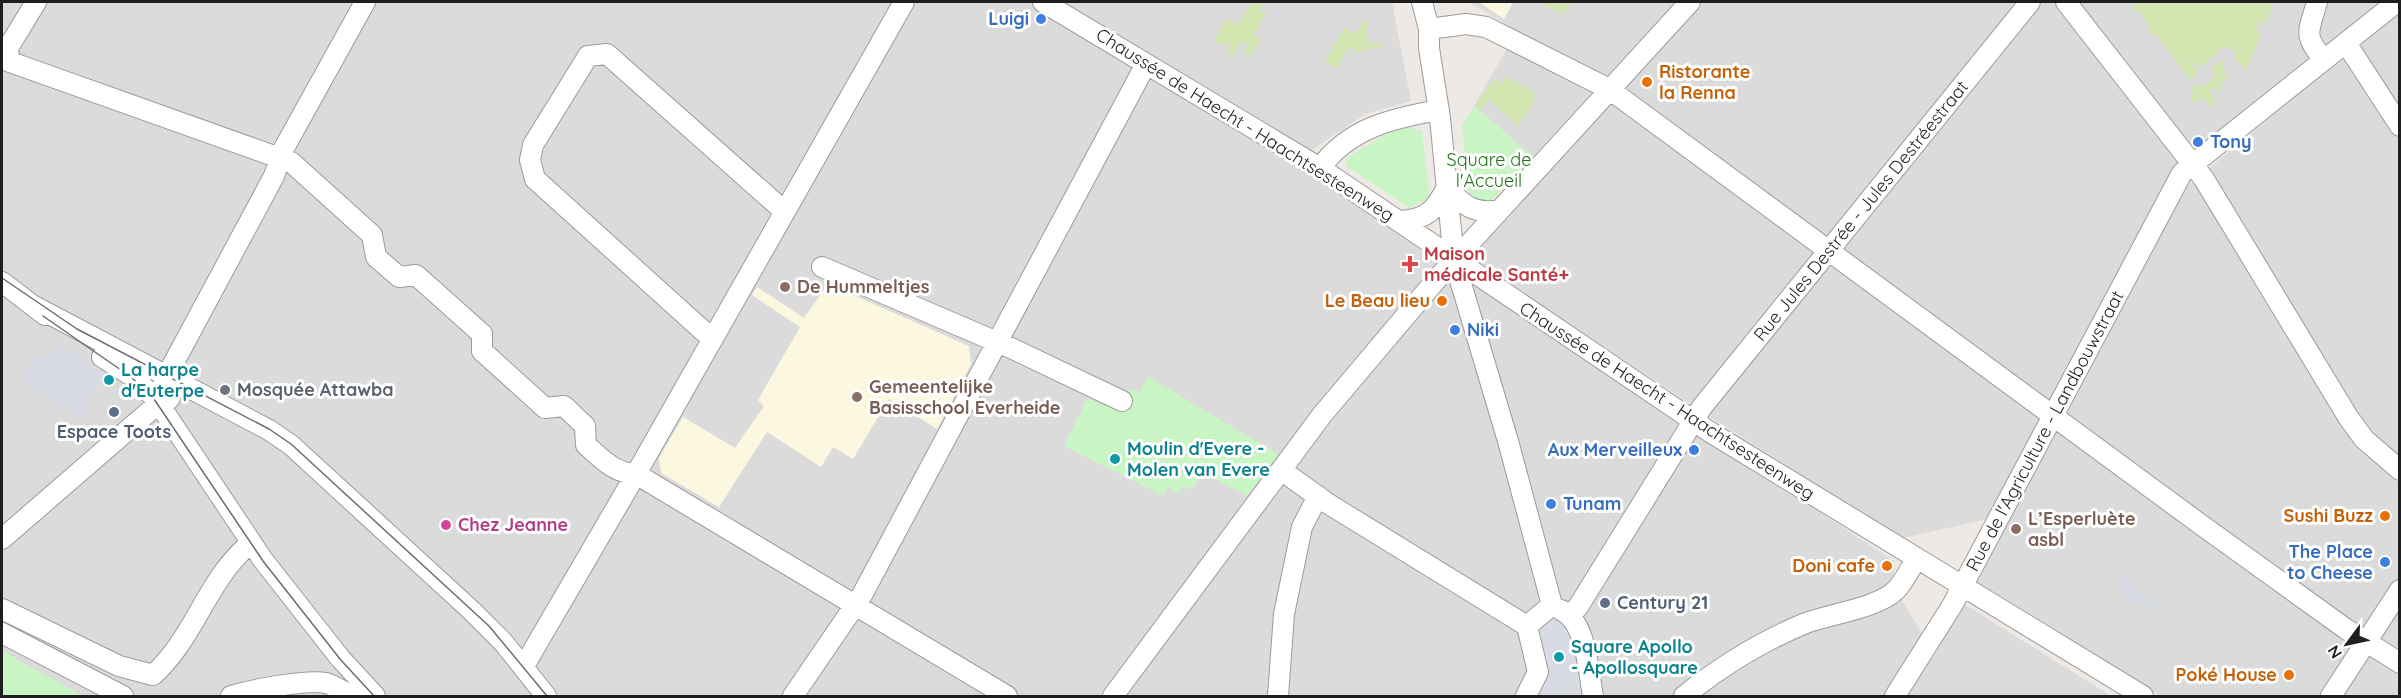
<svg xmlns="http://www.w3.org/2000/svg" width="2401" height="698" font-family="Quicksand,sans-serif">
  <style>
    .residential { fill: #dcdbdb }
    .education { fill: #fcf8e0 }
    .grass { fill: #d2e4af }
    .park { fill: #c9f5c5 }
    .parking { fill: #dadada }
    .plaza { fill: #d9dbe4 }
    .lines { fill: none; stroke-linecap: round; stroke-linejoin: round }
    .minor-casing { stroke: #9b9b9b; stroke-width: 22 }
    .minor { stroke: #fff; stroke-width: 20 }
    .tram { stroke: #6c6c6c; stroke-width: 1.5 }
    .shop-dot { fill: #3f7fe0; stroke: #fff; stroke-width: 2 }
    .food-dot { fill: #e8710a; stroke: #fff; stroke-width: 2 }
    .health-dot { fill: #e0444e; stroke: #fff; stroke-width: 2 }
    .education-dot { fill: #8d6e63; stroke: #fff; stroke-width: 2 }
    .culture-dot { fill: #0f9aa8; stroke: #fff; stroke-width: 2 }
    .worship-dot { fill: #6b7280; stroke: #fff; stroke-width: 2 }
    .service-dot { fill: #5c6f8a; stroke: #fff; stroke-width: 2 }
    .hotel-dot { fill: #d1479c; stroke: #fff; stroke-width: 2 }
    .labels { text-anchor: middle; stroke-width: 6; stroke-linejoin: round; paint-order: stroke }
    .shop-label { font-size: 18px; font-weight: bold; fill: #366cbe; stroke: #fff; text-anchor: end }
    .food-label { font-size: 18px; font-weight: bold; fill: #c56008; stroke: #fff; text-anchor: end }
    .street-label { font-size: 18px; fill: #1e1e1e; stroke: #fff }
    .park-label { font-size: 18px; fill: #1c7414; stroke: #fff }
    .health-label { font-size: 18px; font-weight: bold; fill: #be3a42; stroke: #fff; text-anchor: start }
    .education-label { font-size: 18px; font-weight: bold; fill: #785e54; stroke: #fff; text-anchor: start }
    .culture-label { font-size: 18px; font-weight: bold; fill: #0d838f; stroke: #fff; text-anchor: start }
    .worship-label { font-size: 18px; font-weight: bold; fill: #5b616d; stroke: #fff; text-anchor: start }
    .service-label { font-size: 18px; font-weight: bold; fill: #4e5e75; stroke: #fff }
    .hotel-label { font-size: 18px; font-weight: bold; fill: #b23c85; stroke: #fff; text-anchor: start }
  </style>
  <rect width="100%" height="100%" fill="#eee9e5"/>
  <path class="residential" d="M2 2H1036L1301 168 1434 259 1894 561 1893 586 1935 654 1964 604 2111 696H2Z
    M1057 2H1392L1411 101 1365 114 1309 152Z
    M1469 2H2060L2180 162 1987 519 1903 538 1714 420 1471 258 1548 173 1471 111 1517 31Z
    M2078 2H2386L2193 158Z
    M2399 10V696H2161L1977 583 2069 403 2185 188Z"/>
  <path class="education" d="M1479 2H1513L1504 19Z
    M828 284 969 346 971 364 937 429 889 399 853 459 833 447 821 467 767 432 719 507 661 473 659 458 683 417 735 448 764 406 758 400 800 327 752 295 757 287 804 318Z"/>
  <path class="grass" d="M1252 2H1264L1260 9 1266 14 1254 34 1261 39 1251 57 1244 52 1248 45 1241 41 1232 57 1226 53 1229 47 1228 43 1221 45 1214 42 1226 19 1238 25Z
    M1543 2H1571L1564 15 1542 4Z
    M2133 2H2267L2273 6 2266 24 2259 22 2256 31 2261 33 2246 71 2234 57 2236 53 2225 46 2201 67 2197 63 2193 65 2199 74 2190 80 2157 35 2154 37 2147 28 2149 25 2139 10 2135 13 2132 8 2136 6Z
    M1364 20 1369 23 1366 34 1370 44 1381 42 1383 46 1358 52 1349 47 1336 69 1325 61 1344 27 1356 34Z
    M2222 60 2225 64 2223 69 2229 77 2223 82 2220 81 2221 88 2217 91 2214 87 2210 90 2216 104 2211 107 2202 97 2193 104 2191 97 2194 94 2189 88 2197 83 2201 88 2216 75 2211 69Z
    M1505 77 1535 92 1532 97 1536 99 1518 126 1489 100 1480 110 1475 106 1494 79 1502 83Z"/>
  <path class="park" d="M1475 106 1533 157 1492 200H1478L1469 195 1462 125Z
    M1401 126 1422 131 1430 198 1409 208 1346 166V158Z
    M1148 377 1278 454 1247 496 1202 472 1192 490 1183 486 1179 493 1168 487 1163 496 1064 446 1088 398 1117 411 1129 389 1139 393Z
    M2 651 76 692 82 696H2Z"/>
  <path class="parking" d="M21 318 31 325 28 331 38 338 19 365 2 357V328L5 323 14 328Z"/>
  <path class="plaza" d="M59 344 109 378 100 382 91 391 87 405 89 414 84 420 20 380 39 353 49 358Z
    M2123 576 2133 583 2138 595 2158 603 2155 612 2125 601 2121 582Z
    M1550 616 1558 617 1572 630 1588 696H1574L1570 686 1566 685 1562 696H1530L1534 630Z"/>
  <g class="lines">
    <defs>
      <path id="minor" d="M1043 2 1320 168 1710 432 2143 696
        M1422 2 1429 29V48L1440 118 1454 260 1508 441 1552 605
        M2066 2 2204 179 2348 417 2364 439 2400 470
        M2317 2C2309 32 2302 34 2324 60
        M1429 29 1466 24 1486 27 1609 89 2200 524 2346 629 2400 663
        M2346 43 2400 126
        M2 59 291 162 372 235 376 257 399 277 416 275 482 334V351L545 408 564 406 585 426 586 445C602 459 614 473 636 474L1007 696
        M9 59 8 48 36 2
        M1320 168C1349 128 1393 118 1439 110
        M1447 187C1462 205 1475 215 1499 210
        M1400 221C1427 220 1436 209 1447 187
        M822 267 1011 348 1122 401
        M2 282 45 315
        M36 307 269 430 291 445 472 611 503 642 546 696
        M711 338 535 179 530 160 533 145 588 56 607 54 784 211
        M102 357 132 376 155 398 263 560 340 658 375 696
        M162 387 169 379 172 366 274 176 283 150 365 2
        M1281 470 1327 503 1527 626
        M2 539 159 403H165L170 398
        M2 609 119 666 153 675C194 639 208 577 251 543
        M1561 610C1587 622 1588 671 1593 696
        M1571 614 1578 607 1702 407 2030 2
        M2 633 123 696
        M524 666 636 474 904 2
        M231 696C251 690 307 679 326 683 335 686 344 692 352 696
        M793 696 862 595 1146 64
        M1113 696 1322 415 1436 280 1690 2
        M1278 696 1284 614 1302 527 1318 496
        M1526 696 1538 672 1527 626 1552 605
        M1684 696C1720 667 1762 641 1806 623 1830 614 1878 608 1896 590 1904 582 1910 569 1916 559
        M1895 696 1953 604 2182 173 2397 2
        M2331 696 2400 590"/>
    </defs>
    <use href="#minor" class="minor-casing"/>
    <use href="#minor" class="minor"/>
    <path class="tram" d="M2 278 77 329 269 429 291 444 489 626 547 696
      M43 316 131 377 154 399 263 561 340 659 374 696"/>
  </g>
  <g class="shop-dot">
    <circle cx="1041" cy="19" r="6"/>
    <circle cx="2198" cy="142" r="6"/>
    <circle cx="1455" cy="330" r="6"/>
    <circle cx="1694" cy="450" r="6"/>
    <circle cx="1551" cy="504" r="6"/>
    <circle cx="2385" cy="562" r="6"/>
  </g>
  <g class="food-dot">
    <circle cx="1647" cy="82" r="6"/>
    <circle cx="1442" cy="301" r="6"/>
    <circle cx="2385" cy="516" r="6"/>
    <circle cx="1887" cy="566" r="6"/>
    <circle cx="2289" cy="675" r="6"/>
  </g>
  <path class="health-dot" d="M1407 255h6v6h6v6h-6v6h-6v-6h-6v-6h6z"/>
  <g class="education-dot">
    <circle cx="785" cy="287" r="6"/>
    <circle cx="857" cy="397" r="6"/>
    <circle cx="2016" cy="529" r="6"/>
  </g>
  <g class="culture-dot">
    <circle cx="109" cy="380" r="6"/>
    <circle cx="1115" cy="459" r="6"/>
    <circle cx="1559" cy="657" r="6"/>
  </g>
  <circle class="worship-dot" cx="225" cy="390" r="6"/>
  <g class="service-dot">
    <circle cx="114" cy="412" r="6"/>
    <circle cx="1605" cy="603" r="6"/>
  </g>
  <circle class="hotel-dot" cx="446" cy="525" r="6"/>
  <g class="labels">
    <g class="shop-label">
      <text x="1029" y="25">Luigi</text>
      <text x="2210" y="148" text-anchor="start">Tony</text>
      <text x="1467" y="336" text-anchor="start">Niki</text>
      <text x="1682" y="456">Aux Merveilleux</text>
      <text x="1563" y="510" text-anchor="start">Tunam</text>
      <text x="2373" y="558">The Place<tspan x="2373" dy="21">to Cheese</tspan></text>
    </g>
    <g class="food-label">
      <text x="1659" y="78" text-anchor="start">Ristorante<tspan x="1659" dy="21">la Renna</tspan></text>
      <text x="1430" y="307">Le Beau lieu</text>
      <text x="2373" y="522">Sushi Buzz</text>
      <text x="1875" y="572">Doni cafe</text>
      <text x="2277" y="681">Poké House</text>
    </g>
    <g class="street-label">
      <text transform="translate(1245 125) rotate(32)" y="6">Chaussée de Haecht - Haachtsesteenweg</text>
      <text transform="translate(1861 211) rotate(-51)" y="6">Rue Jules Destrée - Jules Destréestraat</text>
      <text transform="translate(1667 401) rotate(33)" y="6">Chaussée de Haecht - Haachtsesteenweg</text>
      <text transform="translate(2045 431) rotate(-62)" y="6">Rue de l'Agriculture - Landbouwstraat</text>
    </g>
    <g class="park-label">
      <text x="1489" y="166">Square de<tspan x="1489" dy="21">l'Accueil</tspan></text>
    </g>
    <g class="health-label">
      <text x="1424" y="260">Maison<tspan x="1424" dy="21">médicale Santé+</tspan></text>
    </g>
    <g class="education-label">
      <text x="797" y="293">De Hummeltjes</text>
      <text x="869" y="393">Gemeentelijke<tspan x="869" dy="21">Basisschool Everheide</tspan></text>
      <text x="2028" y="525">L’Esperluète<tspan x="2028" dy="21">asbl</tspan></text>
    </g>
    <g class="culture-label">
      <text x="121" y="376">La harpe<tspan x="121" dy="21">d'Euterpe</tspan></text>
      <text x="1127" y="455">Moulin d'Evere -<tspan x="1127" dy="21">Molen van Evere</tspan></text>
      <text x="1571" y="653">Square Apollo<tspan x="1571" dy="21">- Apollosquare</tspan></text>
    </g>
    <g class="worship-label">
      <text x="237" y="396">Mosquée Attawba</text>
    </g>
    <g class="service-label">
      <text x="114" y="438">Espace Toots</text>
      <text x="1617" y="609" text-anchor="start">Century 21</text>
    </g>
    <g class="hotel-label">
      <text x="458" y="531">Chez Jeanne</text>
    </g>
  </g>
  <rect width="2401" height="698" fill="none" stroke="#1e1e1e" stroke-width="6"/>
  <g transform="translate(2347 644) rotate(237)" stroke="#ffffff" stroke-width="4.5" paint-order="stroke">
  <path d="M0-4.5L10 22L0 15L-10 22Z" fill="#1e1e1e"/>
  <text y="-9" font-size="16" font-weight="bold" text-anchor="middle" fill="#1e1e1e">N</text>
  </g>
</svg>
